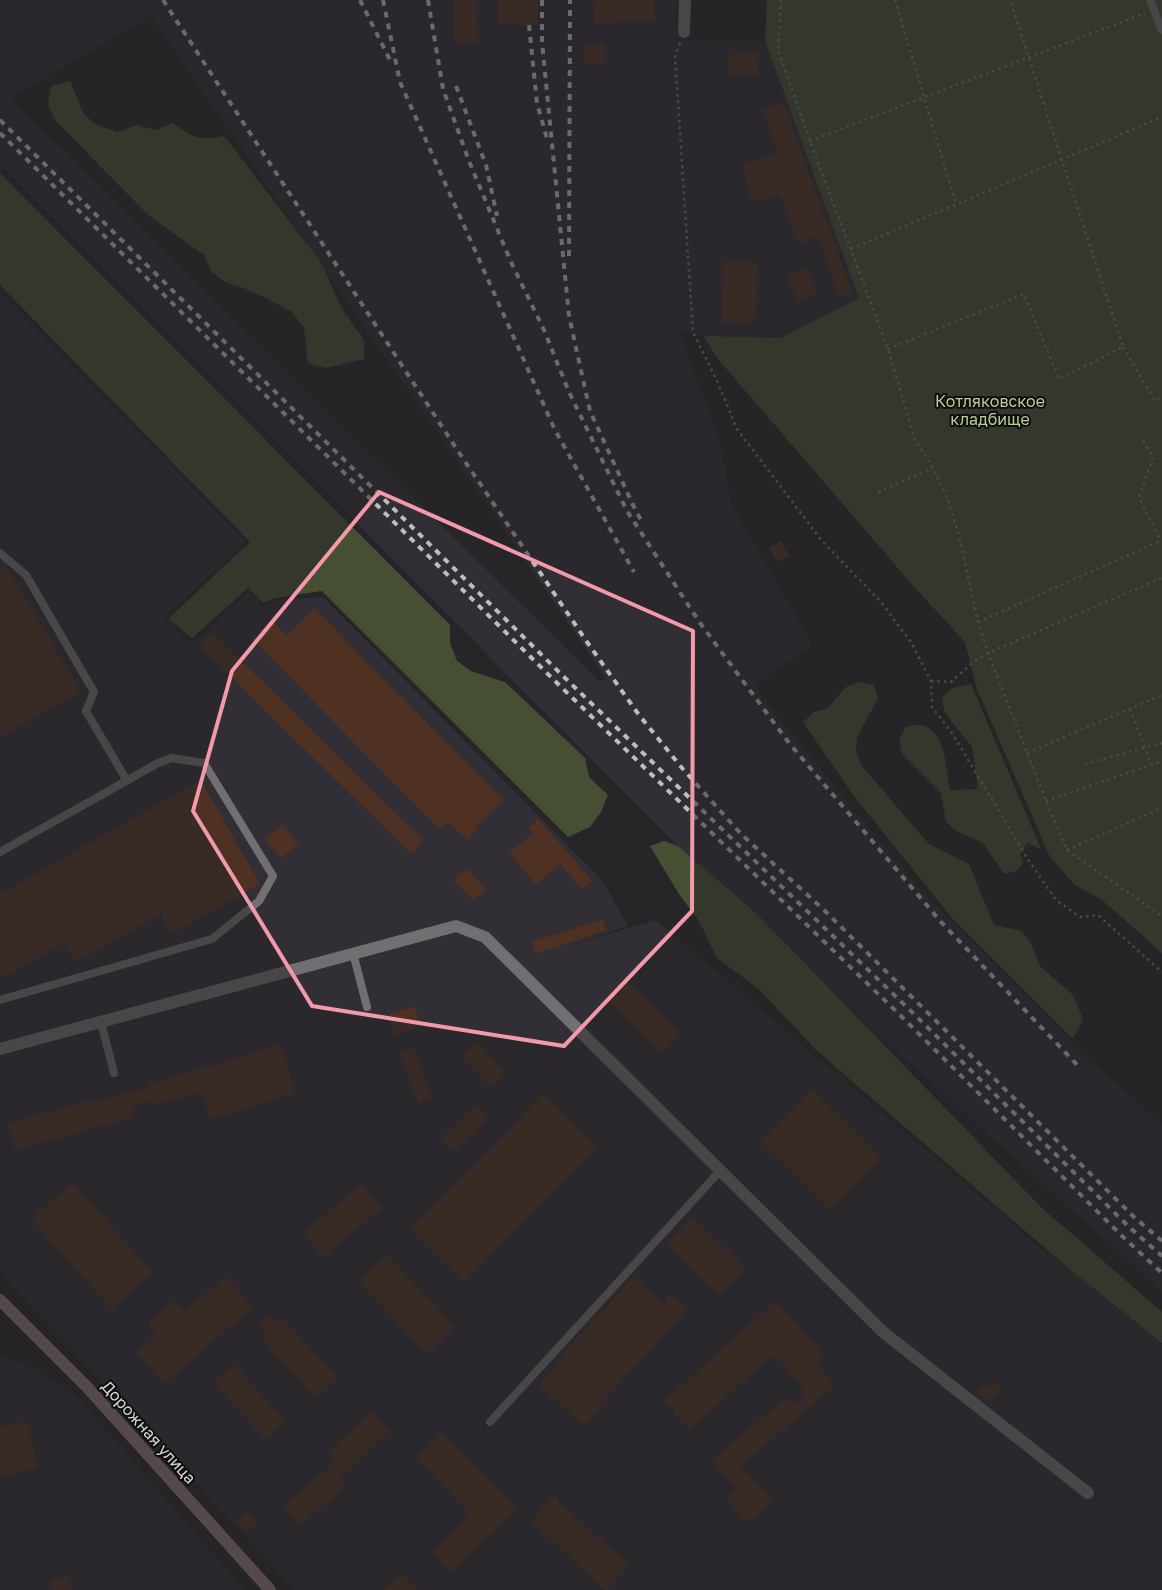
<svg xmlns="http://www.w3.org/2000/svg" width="1162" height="1590" font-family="'Golos Text',sans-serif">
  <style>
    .built { fill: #312e35; fill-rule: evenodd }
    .green { fill: #464f34 }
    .building { fill: #4f3123 }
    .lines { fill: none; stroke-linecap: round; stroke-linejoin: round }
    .path { stroke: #757476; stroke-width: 2.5; stroke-dasharray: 2.5 4; stroke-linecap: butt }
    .lane { stroke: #716f72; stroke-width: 8 }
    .street { stroke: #716f72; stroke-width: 12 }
    .secondary { stroke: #8f7676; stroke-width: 12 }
    .rail { stroke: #bdbdbe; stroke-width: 4; stroke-dasharray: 6 6; stroke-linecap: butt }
    .marked { fill: none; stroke: #f39aaa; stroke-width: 4; stroke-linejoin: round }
    .labels { text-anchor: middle; stroke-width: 4; stroke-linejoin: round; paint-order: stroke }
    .park-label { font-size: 16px; fill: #bbcf95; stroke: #0e0e0f }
    .street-label { font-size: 16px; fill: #d7d7d8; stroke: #0e0e0f }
  </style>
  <rect width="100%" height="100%" fill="#262527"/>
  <path class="built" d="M0 0H676L677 40 765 41 860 298 781 338 704 336 679 331 720 444 732 506 813 645 754 685 767 704 918 887 1071 1043 1162 1125V1291L737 906 0 163ZM151 16 606 678V679L600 682 10 98Z
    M0 293 245 542 163 619 192 645 249 592 263 608 278 600 323 597 602 880 628 926 565 947 656 920 1037 1246 1074 1273 1162 1344V1590H295L0 1272Z
    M0 1355 37 1370 76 1396 244 1590H0Z"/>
  <path class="green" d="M767 0H1162V953L1102 900 1075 885 1050 857 977 689 965 642 917 590 717 358 704 336 781 338 859 298 765 41Z
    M70 81 84 115 99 126 118 132 137 125 155 130 173 123C193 138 200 141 224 136L321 262 342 309 364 340V359L327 368 308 364 304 328 292 312 262 296 244 288 227 283 211 272 204 255 148 215 56 121 48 105 51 86Z
    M0 173 450 625V643L457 661 471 671 505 682 585 758 589 777 608 795 601 812 590 827 568 837 322 591 275 598 263 603 248 588 192 638 168 619 250 542 0 285Z
    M859 682 874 685 878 698 857 737 856 753 862 766 929 844 969 864 994 925 1021 931 1030 941 1040 966 1073 995 1083 1019 1073 1039 953 919 854 796 803 722 814 712 827 709 846 687Z
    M971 684 1041 849 1027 843 1020 855 1023 862 1017 871 1004 874 983 843 956 831 946 821 941 793 902 754 899 740 906 727C910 726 917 724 921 725 946 729 946 770 950 790L978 789 972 747 945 713 942 698 952 688Z
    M664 841 678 846 757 914 1042 1208 1162 1312V1343L1067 1267 816 1050 760 990 717 958 699 921 679 894 650 846Z"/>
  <path class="building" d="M454 0H476L477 43H454Z
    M498 0H538V25H498Z
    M593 0H654L655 21 594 24Z
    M604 44 605 63 584 64 583 45Z
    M757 53 758 74 728 76 727 55Z
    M783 102 852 292 840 297 818 236 798 244 780 195 752 202 742 164 778 154 762 110Z
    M724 261 758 263 755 323 721 322Z
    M807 268 818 293 798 302 787 277Z
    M781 541 789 556 777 562 769 548Z
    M6 566 81 692 0 737V569Z
    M314 608 503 800 476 827 478 829 467 840 449 822 442 828H438L252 639 271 620 287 635Z
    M212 632 424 841 411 854 199 645Z
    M201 780 260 884 172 934 161 914 75 963 64 943 0 979V894Z
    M538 819 592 880 582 889 560 864 536 885 509 853 533 833 528 828Z
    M282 824 299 842 282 858 265 840Z
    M467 868 486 889 474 901 454 880Z
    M603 919 606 930 536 954 532 942Z
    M628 981 681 1034 662 1053 609 1001Z
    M415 1006 421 1027 394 1035 389 1014Z
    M477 1042 506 1073 491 1088 461 1057Z
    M281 1044 295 1093 210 1119 202 1092 154 1105 153 1100 131 1107 134 1117 15 1150 8 1123 93 1100V1103L149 1087 148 1085Z
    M413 1048 432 1099 418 1104 400 1053Z
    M812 1089 881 1157 830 1210 760 1141Z
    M543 1094 597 1147 464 1283 410 1230Z
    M476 1104 489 1117 453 1152 440 1139Z
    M72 1183 153 1272 112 1309 31 1219Z
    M362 1184 382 1208 323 1257 303 1233Z
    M692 1217 746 1268 719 1295 666 1244Z
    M387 1255 438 1308 437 1309 454 1327 427 1354 359 1282Z
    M226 1276 253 1307 164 1384 137 1353 157 1335 147 1324 175 1300 185 1311Z
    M634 1277 663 1304 671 1294 688 1309 599 1406 601 1408 584 1426 539 1385 563 1359 560 1357Z
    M776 1301 824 1355 816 1363 835 1386 740 1466 773 1500 749 1523 726 1499 737 1489 712 1460 783 1400 803 1403 804 1387 774 1354 689 1430 664 1401Z
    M269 1314 278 1323 283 1318 338 1378 317 1398 261 1338 266 1334 258 1325Z
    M234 1364 286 1421 266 1440 213 1383Z
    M994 1381 1002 1388 989 1402 978 1392 985 1384 989 1387Z
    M371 1411 390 1431 340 1479 346 1486 301 1525 284 1506 336 1461 328 1453Z
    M27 1421 38 1468 0 1476V1427Z
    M442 1433 517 1508 451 1572 432 1552 470 1514 416 1458Z
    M554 1496 629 1566 607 1590H605L531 1521Z
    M247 1511 258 1523 247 1533 236 1520Z
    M402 1573 418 1590H383Z
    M68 1576 72 1590H52L50 1581Z"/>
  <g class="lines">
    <path class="path" d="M781 0 778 50 810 141 888 349 915 440 933 468 948 500 959 536 978 622 988 653 1046 801 1067 850 1162 916
      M895 0 956 204
      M680 43 675 56 693 332 718 383 737 429 822 541 880 601 911 642 931 681 932 707 952 733 1029 861 1056 900 1080 917 1098 915 1162 972
      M810 141 1145 13
      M851 249 1162 117
      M1123 347 1155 401 1162 397
      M888 349 1024 294 1059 379 1123 347 1010 0
      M1143 441 1153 457 1139 497 1160 540
      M878 492 933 468
      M978 622 1162 540
      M931 681 951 682 971 664 988 653 1162 578
      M1130 709 1151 764
      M1027 753 1162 695
      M1085 764 1162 743
      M1046 801 1162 761
      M1067 850 1162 808"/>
    <path class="lane" d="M1150 0 1162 30
      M0 553 26 575 94 692 86 711 127 781
      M0 852 158 763 172 758 204 763 273 876 259 901 212 939 0 1000
      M353 953 367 1007
      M101 1022 114 1073
      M490 1422 720 1171"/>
    <path class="street" d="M684 32 685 0
      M0 1049 456 926 485 937 883 1332 1088 1493"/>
    <path class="secondary" d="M0 1300 87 1387 270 1590"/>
    <path class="rail" d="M163 0 458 451 587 642 639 715 682 768 741 834 824 910 1134 1217 1162 1241
      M360 0 392 64
      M383 0 400 82 555 430 634 572
      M428 0 443 89 469 161 511 262 544 330 569 392 627 511 700 623 789 743 941 922 1081 1069
      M542 0V42L569 316 590 411 633 505 643 524
      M529 25 537 103 547 139
      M456 86 486 165 497 216
      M0 120 563 676 915 1015 1128 1226 1162 1256
      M0 133 557 683 902 1017 1122 1236 1162 1273
      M569 256 570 0"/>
  </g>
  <path d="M0 0H1162V1590H0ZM379 492 693 631 692 911 564 1046 312 1006 193 811 232 671Z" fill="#262527" fill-opacity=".55" fill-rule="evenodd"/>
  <path class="marked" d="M379 492 693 631 692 911 564 1046 312 1006 193 811 232 671Z"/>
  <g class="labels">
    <g class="park-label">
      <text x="990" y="407">Котляковское<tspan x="990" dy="18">кладбище</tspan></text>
    </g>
    <g class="street-label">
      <text transform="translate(149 1432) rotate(48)" y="6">Дорожная улица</text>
    </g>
  </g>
</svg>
